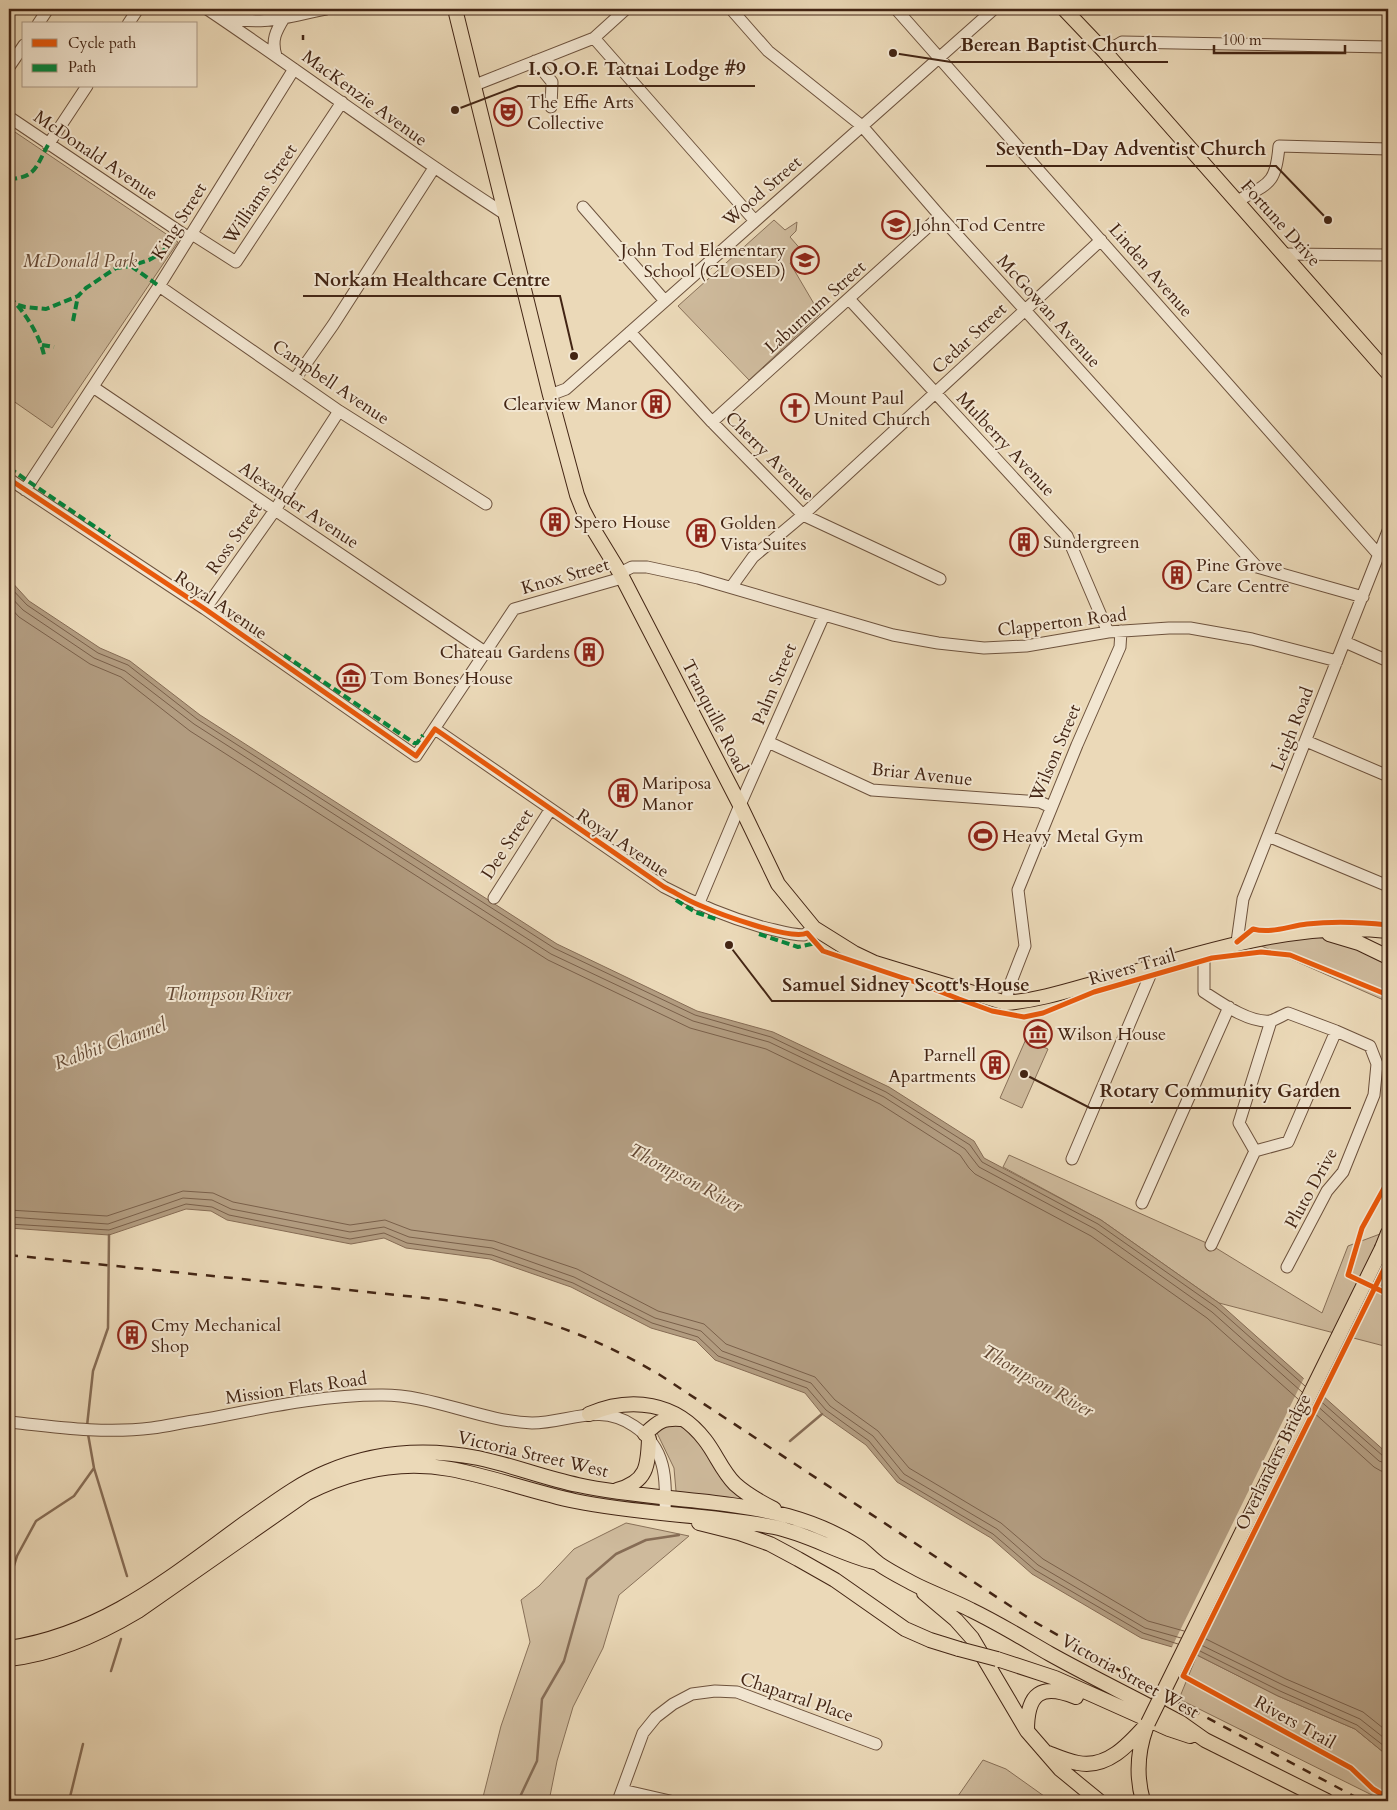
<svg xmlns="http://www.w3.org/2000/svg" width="1397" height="1810" font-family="Cardo,serif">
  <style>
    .green { fill: #ceba9c; stroke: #887058 }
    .water { fill: #b29c80; stroke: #866c55 }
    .pier { fill: #ebd9b8 }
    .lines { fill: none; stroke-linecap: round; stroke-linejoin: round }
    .shore { stroke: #7a604a; stroke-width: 1 }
    .stream { stroke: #866c55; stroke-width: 2.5 }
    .minor-casing { stroke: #6d523d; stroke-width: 13 }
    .major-casing { stroke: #432514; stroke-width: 16 }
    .minor { stroke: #f2e6d1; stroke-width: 11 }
    .major { stroke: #ebd9b8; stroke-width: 14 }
    .rail { stroke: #432514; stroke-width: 2.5; stroke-dasharray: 9 9; stroke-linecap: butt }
    .major-bridge-casing { stroke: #432514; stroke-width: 16; stroke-linecap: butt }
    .major-bridge { stroke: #ebd9b8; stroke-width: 14 }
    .quiet { stroke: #00873e; stroke-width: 4; stroke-dasharray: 8 4; stroke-linecap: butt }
    .cycleway-casing { stroke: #f2e6d1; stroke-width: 8 }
    .cycleway { stroke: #e8590c; stroke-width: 5 }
    .labels { text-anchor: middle; stroke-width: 4; stroke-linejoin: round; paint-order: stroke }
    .street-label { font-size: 18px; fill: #432514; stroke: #f2e6d1 }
    .poi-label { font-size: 18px; fill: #432514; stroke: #f2e6d1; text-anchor: start }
    .park-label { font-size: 18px; font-style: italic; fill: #664a36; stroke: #f2e6d1 }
    .water-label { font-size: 19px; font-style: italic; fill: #644934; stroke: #f2e6d1 }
    .leader { fill: none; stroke: #432514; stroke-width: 2 }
    .callout-dot { fill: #432514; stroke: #f2e6d1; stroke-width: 2 }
    .callout-label { font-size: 19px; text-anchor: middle; font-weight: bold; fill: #432514; stroke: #f2e6d1; stroke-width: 4; stroke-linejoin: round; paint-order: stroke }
  </style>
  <rect width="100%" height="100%" fill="#ebd9b8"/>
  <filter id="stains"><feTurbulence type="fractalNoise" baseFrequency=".004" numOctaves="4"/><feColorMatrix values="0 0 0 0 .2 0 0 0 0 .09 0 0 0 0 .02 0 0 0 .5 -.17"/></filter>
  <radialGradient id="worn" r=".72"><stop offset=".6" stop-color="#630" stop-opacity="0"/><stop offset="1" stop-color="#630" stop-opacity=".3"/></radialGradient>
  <path class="green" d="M9 128 178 242 52 428 9 398Z
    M774 220 785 230 797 222 796 231 790 237 803 252 790 263 820 314 749 380 678 306Z
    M1319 935 1331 938 1388 963V1002L1257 944Z
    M1026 1039 1048 1049 1022 1108 1000 1098Z
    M1009 1155 1211 1245 1322 1313 1348 1246 1388 1231V1347L1219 1303 1101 1220 1003 1167Z
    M680 1424 694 1435 745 1501 677 1493 676 1491 674 1468 657 1433 662 1425Z
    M626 1523 689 1536 619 1595 603 1648 573 1707 557 1761 549 1801H482L501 1726 530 1642 521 1600 539 1586 574 1549Z
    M1197 1655 1278 1696 1355 1729 1388 1756V1801H1384L1179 1699Z
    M983 1760 1006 1769 1051 1801H958V1796Z"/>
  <path class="water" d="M9 579 29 601 100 648 130 661 200 715 557 944 697 1011 773 1032 889 1087 974 1141 984 1158 1101 1220 1219 1303 1388 1454V1756L1355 1729 1278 1696 1193 1653 1141 1638 1032 1574 991 1538 897 1482 866 1445 822 1414 805 1393 715 1360 696 1341 651 1328 571 1287 490 1259 406 1248 384 1238 351 1244 227 1220 211 1211 186 1209 109 1235 9 1228Z"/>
  <path class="pier" d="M1305 1376 1324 1394 1196 1657 1171 1649Z"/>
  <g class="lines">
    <path class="shore" d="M9 586 27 605 98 653 128 665 197 719 554 948 695 1015 771 1037 886 1092 970 1145 982 1162 1098 1224 1216 1307 1305 1386
      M9 595 23 610 94 658 125 671 194 724 551 954 693 1021 769 1042 884 1097 965 1149 979 1167 1095 1229 1212 1312 1302 1392
      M9 606 19 617 90 664 121 677 190 731 548 960 690 1028 766 1049 880 1104 960 1155 969 1168 975 1174 1091 1236 1207 1318 1298 1399
      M9 1210 107 1216 183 1191 213 1193 233 1202 350 1225 385 1220 411 1230 494 1241 577 1269 658 1311 704 1324 726 1344 815 1377 835 1400 878 1431 909 1468 1001 1523 1043 1559 1148 1621 1184 1631
      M9 1217 108 1224 183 1198 212 1200 231 1209 350 1232 384 1227 409 1237 492 1248 574 1277 655 1318 701 1331 722 1351 811 1383 830 1406 873 1436 904 1474 997 1529 1038 1565 1145 1628 1181 1638
      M9 1224 109 1230 186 1204 212 1207 229 1215 350 1239 384 1233 407 1243 492 1255 573 1283 652 1323 698 1337 718 1356 807 1388 826 1410 869 1441 900 1479 993 1534 1035 1570 1143 1633 1178 1644
      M1317 1398 1383 1456 1388 1458
      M1314 1403 1379 1461 1388 1464
      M1311 1410 1374 1467 1381 1471 1388 1472
      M1200 1636 1286 1679 1363 1712 1388 1732
      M1197 1643 1283 1685 1360 1719 1388 1741
      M1194 1648 1280 1691 1357 1725 1388 1749"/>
    <path class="stream" d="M87 1426 93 1371 108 1328 109 1235
      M88 1434 94 1468 127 1576
      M790 1441 822 1414
      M9 1581 17 1556 36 1521 74 1496 94 1468
      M111 1671 121 1639
      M69 1801 83 1744
      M518 1801 537 1761 542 1699 564 1661 587 1579 616 1554 646 1540 679 1535"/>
    <defs>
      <path id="minor" d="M207 9C307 76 403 149 505 214
        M731 9 768 51 862 126 940 216 1257 567 1363 597
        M896 9 1379 555
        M223 15C260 28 289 16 326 9
        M38 24 48 9
        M128 24 138 9
        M594 38 755 221
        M1105 52 1122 42 1388 47
        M276 56C271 40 276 31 284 18
        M535 61 552 82 551 107
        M9 67 24 45
        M475 85 594 38 626 9
        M9 117 189 238
        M48 145 87 86
        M1235 199 1239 200C1270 183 1276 183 1279 146L1388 149
        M583 207 665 301
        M192 234 236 262 342 102
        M1284 254 1388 255
        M159 286 339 411 486 504
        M849 299 1067 536 1108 632
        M630 332 712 422 803 515 940 579
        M295 379 333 325 434 168
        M93 387 485 652
        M550 395 566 389 994 9
        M712 422 940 216
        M9 479 205 609 416 756 514 609 622 578
        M25 490 159 286 294 69
        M620 573 632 567H647L698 578 893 635 938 643 984 648 1026 646 1108 632 1169 628H1190L1252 639 1337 661
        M732 586 753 557 803 515 1101 240
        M205 609 275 510 339 411
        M1345 642 1388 661
        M435 729 664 887C696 904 727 917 762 927 776 930 790 935 804 935L814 928
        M1306 741 1388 776
        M768 742 872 790 1040 802 1051 807
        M1268 836 1388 886
        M494 898 550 810
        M698 905 740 805 824 615
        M1237 942 1243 899 1388 531
        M1204 952V992C1221 1003 1249 1023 1270 1021 1275 1020 1283 1015 1288 1013L1336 1031 1370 1046 1377 1064 1374 1095 1343 1172 1327 1191 1287 1267
        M1006 1003 1009 987 1025 946 1018 890 1077 745 1120 647 1121 631
        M1255 1151 1288 1142 1336 1031
        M1255 1151 1239 1123 1271 1021
        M1072 1159 1154 966
        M1142 1203 1229 1007
        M1211 1245 1255 1151
        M9 1422C56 1427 104 1434 152 1428 168 1426 184 1422 200 1420 260 1409 319 1395 380 1395 432 1394 479 1421 532 1423 568 1423 599 1402 634 1426 667 1448 666 1479 665 1513
        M622 1790 670 1801
        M618 1801 643 1733 656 1717 673 1704 692 1694 715 1691 737 1692 876 1744"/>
      <path id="major" d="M455 9 550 395 577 495 583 510 592 527 620 573 740 805 778 884 814 928 854 953 875 963 1006 1003C1042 1000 1076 988 1110 979 1198 954 1296 920 1388 931
        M1064 9 1105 52 1388 373
        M1329 934 1359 943 1388 957
        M1382 1248 1388 1233
        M589 1414C631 1396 676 1402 705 1440 716 1454 722 1471 735 1484 747 1495 760 1502 774 1509
        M645 1434C658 1422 662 1418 680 1419
        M617 1490C647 1482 648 1466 649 1439
        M699 1523 739 1533 770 1544 798 1559 835 1580 905 1629 930 1640 959 1649
        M924 1593 956 1620 972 1638 1027 1731 1060 1769 1099 1801
        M9 1648C105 1633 169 1578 245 1523 271 1505 298 1484 327 1472 376 1451 426 1448 478 1458 512 1465 544 1478 578 1485 647 1500 720 1498 788 1516 813 1523 837 1533 859 1547 866 1552 872 1559 879 1564 889 1571 901 1577 912 1583 931 1593 952 1600 971 1610 998 1623 1024 1639 1050 1654 1093 1678 1137 1699 1181 1723L1205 1740 1327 1801
        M9 1659C56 1654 98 1635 138 1611L307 1493C351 1471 401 1460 450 1469 493 1477 533 1492 575 1501 641 1515 709 1514 774 1527 809 1534 840 1554 874 1562
        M997 1659 1055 1678 1169 1729 1190 1736
        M1027 1731C1027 1693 1041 1683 1076 1697
        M1048 1753C1058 1757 1067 1761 1078 1763 1108 1769 1130 1743 1148 1723
        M1143 1801C1136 1776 1137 1753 1146 1728"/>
    </defs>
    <use href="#minor" class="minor-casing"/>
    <use href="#major" class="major-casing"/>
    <use href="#minor" class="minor"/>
    <use href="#major" class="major"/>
    <path class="rail" d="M303 40V35
      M9 1255 445 1300C527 1312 589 1333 660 1375L1033 1621 1140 1682 1363 1801"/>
    <defs>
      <path id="major-bridge" d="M959 1649 997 1659
        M1148 1723 1382 1248"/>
    </defs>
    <use href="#major-bridge" class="major-bridge-casing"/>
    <use href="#major-bridge" class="major-bridge"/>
    <path class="quiet" d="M9 179C36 178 36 166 48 145
      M131 266 159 286
      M9 297C24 310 40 336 44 355
      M18 305 25 307 46 309 78 296 86 288 116 268 131 266 149 260 161 253 182 233
      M73 321 78 296
      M42 345 54 347
      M9 468 110 537
      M284 655 414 743H417L423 735
      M676 900 695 912 716 919
      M759 934 798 947 816 943"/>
    <defs>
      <path id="cycleway" d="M9 479 205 609 416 756 435 729 664 887C676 893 687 900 699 905 717 913 791 941 807 933L823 951 921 984 959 999 992 1011 1024 1017 1043 1013 1094 992 1212 958 1261 952 1290 955 1388 995
        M1237 942 1253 929C1271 934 1289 926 1307 924 1333 921 1361 922 1388 925
        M1388 1181 1362 1228 1348 1275 1388 1294
        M1388 1261 1183 1676 1351 1768 1373 1789 1388 1798"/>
    </defs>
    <use href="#cycleway" class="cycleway-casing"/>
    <use href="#cycleway" class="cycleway"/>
  </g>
  <defs>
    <symbol id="theatre-ring" viewBox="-11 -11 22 22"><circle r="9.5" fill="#f2e6d1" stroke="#8f2418" stroke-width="1.5"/><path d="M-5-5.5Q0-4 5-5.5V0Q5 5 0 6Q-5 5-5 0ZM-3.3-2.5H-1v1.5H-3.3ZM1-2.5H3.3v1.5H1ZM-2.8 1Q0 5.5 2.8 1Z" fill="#8f2418"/></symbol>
    <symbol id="school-ring" viewBox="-11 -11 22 22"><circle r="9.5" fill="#f2e6d1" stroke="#8f2418" stroke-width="1.5"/><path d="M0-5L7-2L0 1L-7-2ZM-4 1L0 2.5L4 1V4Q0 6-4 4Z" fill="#8f2418"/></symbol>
    <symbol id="building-ring" viewBox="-11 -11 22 22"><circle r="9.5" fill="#f2e6d1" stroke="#8f2418" stroke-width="1.5"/><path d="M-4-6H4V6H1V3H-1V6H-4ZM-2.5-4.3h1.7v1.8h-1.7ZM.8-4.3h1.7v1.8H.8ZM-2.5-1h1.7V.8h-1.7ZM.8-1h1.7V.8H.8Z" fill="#8f2418"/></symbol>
    <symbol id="church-ring" viewBox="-11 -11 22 22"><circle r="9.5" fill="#f2e6d1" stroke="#8f2418" stroke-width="1.5"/><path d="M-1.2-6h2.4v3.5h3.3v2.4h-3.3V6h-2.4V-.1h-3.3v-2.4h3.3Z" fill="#8f2418"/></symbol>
    <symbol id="museum-ring" viewBox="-11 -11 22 22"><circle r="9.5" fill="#f2e6d1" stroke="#8f2418" stroke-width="1.5"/><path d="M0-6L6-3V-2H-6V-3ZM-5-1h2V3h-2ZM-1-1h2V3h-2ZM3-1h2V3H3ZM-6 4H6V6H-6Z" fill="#8f2418"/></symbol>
    <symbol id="stadium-ring" viewBox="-11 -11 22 22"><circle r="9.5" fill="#f2e6d1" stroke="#8f2418" stroke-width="1.5"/><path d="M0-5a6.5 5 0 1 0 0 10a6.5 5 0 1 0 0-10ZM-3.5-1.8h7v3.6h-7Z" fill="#8f2418"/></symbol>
  </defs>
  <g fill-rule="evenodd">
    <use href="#theatre-ring" x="492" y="96" width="32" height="32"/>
    <use href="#school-ring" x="880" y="209" width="32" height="32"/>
    <use href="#school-ring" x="789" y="244" width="32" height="32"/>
    <use href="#building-ring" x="640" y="388" width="32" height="32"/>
    <use href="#church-ring" x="779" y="392" width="32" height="32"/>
    <use href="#building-ring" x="539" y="506" width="32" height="32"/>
    <use href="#building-ring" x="685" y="517" width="32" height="32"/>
    <use href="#building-ring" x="1008" y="526" width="32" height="32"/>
    <use href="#building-ring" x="1161" y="559" width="32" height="32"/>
    <use href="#building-ring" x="573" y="636" width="32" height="32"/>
    <use href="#museum-ring" x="335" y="662" width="32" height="32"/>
    <use href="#building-ring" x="607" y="777" width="32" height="32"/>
    <use href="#stadium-ring" x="967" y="820" width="32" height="32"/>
    <use href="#museum-ring" x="1022" y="1018" width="32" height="32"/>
    <use href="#building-ring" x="979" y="1049" width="32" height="32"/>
    <use href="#building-ring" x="116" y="1319" width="32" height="32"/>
  </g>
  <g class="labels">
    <g class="street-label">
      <text transform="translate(365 98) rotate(36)" y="6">MacKenzie Avenue</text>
      <text transform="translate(96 155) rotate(34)" y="6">McDonald Avenue</text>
      <text transform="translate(762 191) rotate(-41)" y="6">Wood Street</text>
      <text transform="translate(260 194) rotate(-56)" y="6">Williams Street</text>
      <text transform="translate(179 221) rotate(-58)" y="6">King Street</text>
      <text transform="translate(1281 223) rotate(48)" y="6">Fortune Drive</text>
      <text transform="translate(1151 270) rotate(49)" y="6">Linden Avenue</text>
      <text transform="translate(815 307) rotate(-42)" y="6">Laburnum Street</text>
      <text transform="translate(1049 311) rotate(48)" y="6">McGowan Avenue</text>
      <text transform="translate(969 338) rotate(-43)" y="6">Cedar Street</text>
      <text transform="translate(331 382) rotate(34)" y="6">Campbell Avenue</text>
      <text transform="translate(1006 444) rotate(47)" y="6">Mulberry Avenue</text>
      <text transform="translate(770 456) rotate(45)" y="6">Cherry Avenue</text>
      <text transform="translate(299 505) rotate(34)" y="6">Alexander Avenue</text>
      <text transform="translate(234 538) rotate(-55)" y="6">Ross Street</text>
      <text transform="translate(565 576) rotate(-16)" y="6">Knox Street</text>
      <text transform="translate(221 605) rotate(34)" y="6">Royal Avenue</text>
      <text transform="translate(1062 622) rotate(-7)" y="6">Clapperton Road</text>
      <text transform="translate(774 684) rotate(-67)" y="6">Palm Street</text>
      <text transform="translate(715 716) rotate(63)" y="6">Tranquille Road</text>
      <text transform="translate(1292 729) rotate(-69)" y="6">Leigh Road</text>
      <text transform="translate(1055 753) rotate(-67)" y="6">Wilson Street</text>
      <text transform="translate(922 774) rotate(6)" y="6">Briar Avenue</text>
      <text transform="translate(623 843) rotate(34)" y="6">Royal Avenue</text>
      <text transform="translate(507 844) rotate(-57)" y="6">Dee Street</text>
      <text transform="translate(1132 967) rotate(-16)" y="6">Rivers Trail</text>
      <text transform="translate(1311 1188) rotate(-61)" y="6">Pluto Drive</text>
      <text transform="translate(296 1388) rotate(-8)" y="6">Mission Flats Road</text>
      <text transform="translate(533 1454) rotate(13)" y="6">Victoria Street West</text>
      <text transform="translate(1273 1462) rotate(-64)" y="6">Overlanders Bridge</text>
      <text transform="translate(1130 1676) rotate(29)" y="6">Victoria Street West</text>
      <text transform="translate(797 1697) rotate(19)" y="6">Chaparral Place</text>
      <text transform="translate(1295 1722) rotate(29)" y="6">Rivers Trail</text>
    </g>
    <g class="poi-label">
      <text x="527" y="108">The Effie Arts<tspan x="527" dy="21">Collective</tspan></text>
      <text x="915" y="231">John Tod Centre</text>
      <text x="786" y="256" text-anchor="end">John Tod Elementary<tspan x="786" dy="21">School (CLOSED)</tspan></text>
      <text x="814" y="404">Mount Paul<tspan x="814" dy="21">United Church</tspan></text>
      <text x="637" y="410" text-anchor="end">Clearview Manor</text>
      <text x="574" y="528">Spero House</text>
      <text x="720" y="529">Golden<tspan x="720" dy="21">Vista Suites</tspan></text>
      <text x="1043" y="548">Sundergreen</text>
      <text x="1196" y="571">Pine Grove<tspan x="1196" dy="21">Care Centre</tspan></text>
      <text x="570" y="658" text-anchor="end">Chateau Gardens</text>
      <text x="370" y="684">Tom Bones House</text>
      <text x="642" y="789">Mariposa<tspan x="642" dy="21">Manor</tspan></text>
      <text x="1002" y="842">Heavy Metal Gym</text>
      <text x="1057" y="1040">Wilson House</text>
      <text x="976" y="1061" text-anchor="end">Parnell<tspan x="976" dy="21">Apartments</tspan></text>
      <text x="151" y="1331">Cmy Mechanical<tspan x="151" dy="21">Shop</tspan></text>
    </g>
    <g class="park-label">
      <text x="80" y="267">McDonald Park</text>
    </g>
    <g class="water-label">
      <text x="228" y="1000">Thompson River</text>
      <text transform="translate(110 1043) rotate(-20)" y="7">Rabbit Channel</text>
      <text transform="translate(686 1177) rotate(28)" y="7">Thompson River</text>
      <text transform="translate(1038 1380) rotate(30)" y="7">Thompson River</text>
    </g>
  </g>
  <path class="leader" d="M893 53L951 62H1168M455 110L518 86H755M1328 220L1276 166H986M574 356L560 296H303M729 945L772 1001H1040M1024 1074L1090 1108H1351"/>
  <g class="callout-dot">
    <circle cx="893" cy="53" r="5"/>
    <circle cx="455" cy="110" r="5"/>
    <circle cx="1328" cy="220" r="5"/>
    <circle cx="574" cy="356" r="5"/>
    <circle cx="729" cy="945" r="5"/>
    <circle cx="1024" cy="1074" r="5"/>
  </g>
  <g class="callout-label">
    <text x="1059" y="51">Berean Baptist Church</text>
    <text x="637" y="75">I.O.O.F. Tatnai Lodge #9</text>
    <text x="1131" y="155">Seventh-Day Adventist Church</text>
    <text x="432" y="286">Norkam Healthcare Centre</text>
    <text x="906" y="991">Samuel Sidney Scott's House</text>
    <text x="1220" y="1097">Rotary Community Garden</text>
  </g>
  <rect width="1397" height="1810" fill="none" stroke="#ebd9b8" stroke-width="30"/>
  <rect x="10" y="10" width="1377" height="1790" fill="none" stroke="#432514" stroke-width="2.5"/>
  <rect x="15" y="15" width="1367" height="1780" fill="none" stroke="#432514"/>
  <rect x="22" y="22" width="175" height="65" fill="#f2e6d1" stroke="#ac9985"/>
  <rect x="32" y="39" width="25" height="8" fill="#e8590c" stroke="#ac9985"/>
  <text x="68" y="48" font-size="15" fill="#432514">Cycle path</text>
  <rect x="32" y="64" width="25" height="8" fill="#00873e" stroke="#ac9985"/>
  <text x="68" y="72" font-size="15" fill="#432514">Path</text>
  <path d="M1214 45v8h131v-8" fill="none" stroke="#432514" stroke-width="2.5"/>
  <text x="1222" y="45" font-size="15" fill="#432514" stroke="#f2e6d1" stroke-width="4" paint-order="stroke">100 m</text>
  <rect width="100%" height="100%" filter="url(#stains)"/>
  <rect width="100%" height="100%" fill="url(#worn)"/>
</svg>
